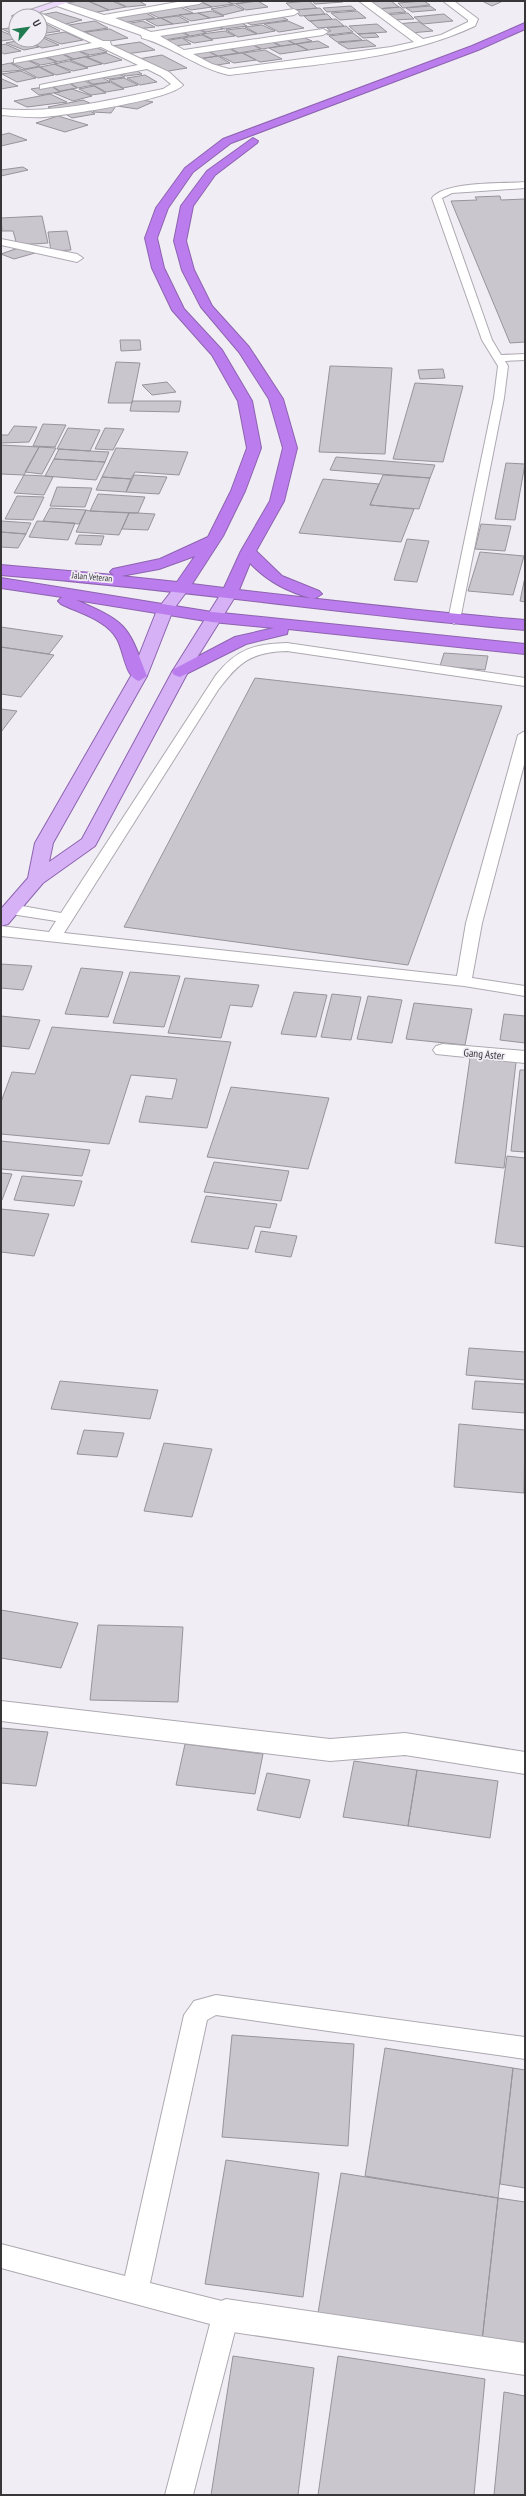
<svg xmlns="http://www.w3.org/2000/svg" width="526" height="2496" font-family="'PT Sans Narrow',sans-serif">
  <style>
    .building { fill: #cac6ce; stroke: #97949b }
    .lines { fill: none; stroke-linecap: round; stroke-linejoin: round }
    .lane-casing { stroke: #ada9b0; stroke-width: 2 }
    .street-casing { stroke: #ada9b0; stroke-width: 2 }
    .secondary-casing { stroke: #ada9b0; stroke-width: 2 }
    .primary-casing { stroke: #8d64af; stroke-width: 2 }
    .highway-casing { stroke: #8d64af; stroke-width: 2 }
    .lane { fill: #fff; fill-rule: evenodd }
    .street { fill: #fff; fill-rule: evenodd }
    .secondary { fill: #ebd8fa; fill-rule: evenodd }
    .primary { fill: #d6b1f5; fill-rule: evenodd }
    .highway { fill: #bb7dee; fill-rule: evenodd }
    .labels { text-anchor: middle; stroke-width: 3.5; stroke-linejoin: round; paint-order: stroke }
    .far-street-label { font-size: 9px; fill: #383639; stroke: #f1edf5 }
    .street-label { font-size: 11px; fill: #383639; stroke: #f1edf5 }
  </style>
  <rect width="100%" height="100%" fill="#f1edf5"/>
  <path class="building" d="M78 1H88L109 10 92 13 68 3Z
    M88 1H112L126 7 109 10Z
    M115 1H139L146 5 127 7Z
    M200 1H226L233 4 212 7Z
    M226 1H254L233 4Z
    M258 1 268 7 246 10 236 4Z
    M309 1 317 8 294 10 286 3Z
    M312 1H343V2L315 4Z
    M391 1 399 7 376 9 367 2Z
    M424 1 430 5 403 8 398 3Z
    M482 1H503L492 6Z
    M201 2 212 7 191 10 180 5Z
    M234 5 244 10 223 15 211 9Z
    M178 6 193 13 159 18 145 11Z
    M351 6 356 10 327 12 323 8Z
    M430 6 436 10 412 12 406 8Z
    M400 7 406 12 382 14 377 9Z
    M320 8 325 14 300 16 295 10Z
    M212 11 224 16 210 18 198 13Z
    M357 11 366 18 340 20 331 13Z
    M56 12 82 20 66 24 40 15Z
    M144 12 155 18 121 23 110 17Z
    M198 13 210 18 191 21 179 15Z
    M408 13 414 19 391 20 385 15Z
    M276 14 288 20 252 25 240 20Z
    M327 14 332 19 309 21 304 16Z
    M444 14 453 21 423 24 414 17Z
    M178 16 189 22 173 24 161 18Z
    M161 18 173 24 157 26 146 20Z
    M336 19 344 26 318 28 310 21Z
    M236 20 247 26 224 29 214 24Z
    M40 21 60 31 40 34Z
    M95 21 108 28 82 32 69 25Z
    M143 21 155 27 136 29 125 24Z
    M288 21 304 28 279 32 264 24Z
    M419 22 433 31 410 33 396 24Z
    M213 24 223 29 206 32 195 27Z
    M377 24 387 32 358 34 349 26Z
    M262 25 275 31 258 34 245 27Z
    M346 26 353 32 328 35 323 31H331L327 28Z
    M16 27V36L2 29Z
    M195 28 206 33 190 36 180 30Z
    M244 28 257 34 238 37 226 30Z
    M110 29 128 38 104 42 86 32Z
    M1 31 16 37V39L1 41Z
    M179 31 189 36 164 40 154 35Z
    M225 31 235 36 212 39 202 34Z
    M65 32 83 40 61 44 42 36Z
    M353 33 362 40 337 42 329 36Z
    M375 33 379 37 363 38 358 34Z
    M202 35 213 40 194 43 183 38Z
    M300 36 312 41 295 44 283 38Z
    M40 37H41L59 45 42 48 25 40H40Z
    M182 38 191 44 174 46 164 41Z
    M283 38 295 44 281 46 270 40Z
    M21 40 39 47 24 50 6 43Z
    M268 40 280 46 262 49 249 43Z
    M367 40 376 46 348 49 338 43Z
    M318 41 329 47 308 50 296 44Z
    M140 42 155 50 126 54 112 46Z
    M249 43 261 49 239 53 226 46Z
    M5 44 21 51 4 54 1 52V45Z
    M296 44 308 50 280 54 269 48Z
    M95 47 107 52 90 55 77 50Z
    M226 47 238 53 218 56 206 50Z
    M76 50 89 56 74 59 61 53Z
    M205 50 217 56 197 59 185 53Z
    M265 50 282 59 260 62 243 53Z
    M60 53 72 59 58 62 45 56Z
    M106 53 122 60 104 64 87 57Z
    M242 53 256 60 234 63 220 56Z
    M162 55 187 68 162 72 138 59Z
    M218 56 230 63 211 66 199 59Z
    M44 57 57 62 41 65 28 60Z
    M85 57 102 64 87 67 70 60Z
    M27 60 40 66 25 69 11 63Z
    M69 61 88 68 73 71 54 64Z
    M10 63 23 70 1 72V65Z
    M55 64 71 72 56 75 40 67Z
    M39 67 54 75 38 78 23 70Z
    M134 69 142 74 126 76 118 72Z
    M21 71 36 78 17 82 2 74Z
    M117 73 125 77 109 79 101 76Z
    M145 75 157 82 140 85 127 78Z
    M100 76 110 82 93 84 84 79Z
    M124 78 138 85 123 88 109 80Z
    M1 79H2L18 86 1 89Z
    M83 80 93 85 78 88 68 82Z
    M110 82 124 89 106 92 93 85Z
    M69 83 77 88 60 91 52 86Z
    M51 86 60 92 39 95 31 89Z
    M94 86 106 93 91 95 79 89Z
    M72 89 92 96 73 101 54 93Z
    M50 94 67 102 27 107 14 101Z
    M133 98 153 102 137 109 117 106Z
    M83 100 94 105 58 112 48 107Z
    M98 105 116 106 111 113 93 112Z
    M87 109 95 114 72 118 64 113Z
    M58 116 88 125 65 132 36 123Z
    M9 133 27 140 1 146V135Z
    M23 167 28 170 1 176V170Z
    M500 196 501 200 525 199V342L510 343 451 201 477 200 475 197Z
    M42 216 48 243 17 245 13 231H2L1 218Z
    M67 231 71 250 51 251 48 232Z
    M21 247 35 253 14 259 1 254Z
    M120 340H140L141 350 121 351Z
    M116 362 140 363 132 403H108Z
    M330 366 392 368 385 454 319 452Z
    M443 369 445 378 420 379 418 370Z
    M167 382 176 392 152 395 142 385Z
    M415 383 463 386 443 462 393 459Z
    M132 401H181L179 412 130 411Z
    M43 424 66 425 55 447 33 446Z
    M14 426 37 427 29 442 1 443V435H8Z
    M68 428 100 430 90 451 57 449Z
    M105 428 124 429 113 450 95 449Z
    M1 445 39 447 24 475 1 474Z
    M39 447 56 448 42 474 25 472Z
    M116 448 188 452 179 475 135 472 131 479 102 477Z
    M59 449 90 451 109 452 105 462 54 459Z
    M336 457 435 465 430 478 330 470Z
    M54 459 105 462 96 480 45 476Z
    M506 463 525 464 515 520 495 519Z
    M24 475 45 476 53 477 44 495 14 493Z
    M134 475 167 477 159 494 126 492Z
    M383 475 430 478 419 509 370 505Z
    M102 477 131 479 126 492 96 490Z
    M323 479 379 484 370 505 414 509 401 542 299 533Z
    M57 487 92 488 85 507 50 506Z
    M98 494 145 497 138 513 90 511Z
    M17 496 44 497 33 520 5 519Z
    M50 508 86 510 79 524 43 521Z
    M86 510 90 511 129 513 119 535 76 532Z
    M129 513H138L155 514 148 530 122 529Z
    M1 521 31 523 26 534 1 532Z
    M37 521 75 523 68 540 29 537Z
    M481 524 511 526 505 551 475 549Z
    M1 532 26 534 18 548 1 547Z
    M79 535 104 536 101 545 75 544Z
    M407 539 429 541 417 582 394 580Z
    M480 552 524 556 513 595 468 591Z
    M525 577V602L520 601Z
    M1 627 63 636 49 654 1 647Z
    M1 647 54 655 21 697 1 694Z
    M444 653 488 656 485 670 440 666Z
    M255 678 502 706 408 965 124 927Z
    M1 709 17 711 1 732Z
    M1 964 32 966 23 990 1 988Z
    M81 968 123 972 108 1017 65 1014Z
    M130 972 180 976 164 1027 113 1023Z
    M185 978 259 985 252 1007 230 1005 221 1038 168 1033Z
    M294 992 327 995 316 1037 281 1034Z
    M332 994 361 997 351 1040 321 1037Z
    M368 996 402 1000 392 1043 357 1039Z
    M414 1003 472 1009 465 1045 406 1039Z
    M504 1014 525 1016V1043L500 1040Z
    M1 1016 40 1020 29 1049 1 1046Z
    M52 1027 231 1042 207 1128 139 1122 146 1096 172 1099 177 1079 131 1075 109 1144 1 1134V1102L12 1072 35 1074Z
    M470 1058 516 1062 504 1168 455 1163Z
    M520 1070H525V1152L511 1151Z
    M231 1087 329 1098 308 1169 207 1157Z
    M1 1141 90 1150 82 1176 1 1169Z
    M507 1156 525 1158V1247L495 1243Z
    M214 1162 289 1171 281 1201 204 1192Z
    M1 1173 12 1174 2 1200H1Z
    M22 1176 82 1181 74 1206 14 1200Z
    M206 1196 277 1204 270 1228 255 1226 248 1249 191 1242Z
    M1 1209 49 1214 34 1256 1 1252Z
    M261 1231 297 1236 291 1257 255 1252Z
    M469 1348 525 1352V1380L466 1375Z
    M60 1381 158 1390 150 1419 51 1409Z
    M475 1381 525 1384V1413L472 1409Z
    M459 1424 525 1430 524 1493 454 1487Z
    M84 1430 124 1433 117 1457 77 1454Z
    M164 1443 212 1449 192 1517 144 1511Z
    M1 1610 78 1623 61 1668 1 1658Z
    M98 1625 183 1627 178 1702 90 1700Z
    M1 1728 48 1732 36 1786 1 1783Z
    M185 1744 263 1754 255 1794 176 1785Z
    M354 1761 417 1770 408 1826 343 1817Z
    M417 1770 498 1781 490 1838 408 1826Z
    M267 1773 310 1780 300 1818 257 1810Z
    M232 2035 354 2044 348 2146 222 2137Z
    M385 2048 513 2068 498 2198 365 2176Z
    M513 2068 525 2070V2188L500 2184Z
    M226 2160 319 2173 303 2297 205 2284Z
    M341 2173 498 2198 482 2341 318 2313Z
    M498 2198 525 2202V2348L482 2341Z
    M233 2356 314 2368 298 2495H211Z
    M338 2356 485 2379 474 2495H318Z
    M504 2392 525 2396V2495H494Z"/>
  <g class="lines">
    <defs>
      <path id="lane" d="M525 182V188L452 193 442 198 492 340 501 355 525 354V360L505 361 508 366 504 398 460 620 454 624 448 620 494 398 498 366 482 340 432 198C445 181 503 184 525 182Z
        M287 643 525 678V686L287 651C251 652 239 662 218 690L64 933 457 976 466 923 518 735 525 731V761L482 923 472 978 525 986V996L464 986 1 936V926L49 932 56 921 11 914 3 909 11 904 61 913 216 675C237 649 254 644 287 643Z
        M216 1995 525 2037V2059L216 2015 207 2020 150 2283 226 2302 236 2306 239 2315 193 2495H165L210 2324 1 2268V2244L125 2276 184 2015 194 2001Z"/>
      <path id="street" d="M60 1 104 15 183 1H204L199 4 115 18 151 32 294 9 299 12 294 15 160 36 184 50 323 29 328 32 323 35 193 54 212 64 229 69 391 47 414 42 359 1H370L423 39 441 35 468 22V20L443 1H454L478 19 475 26C400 61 311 64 229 75 197 68 172 46 142 38L141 35 57 6V2Z
        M40 13 103 41H110L111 45 169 72 183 85C171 100 66 115 44 117 29 118 15 116 1 115V109C57 114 109 100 163 89L171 84 161 76 147 69 40 89V85L138 65 101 47 14 63V59L92 43 40 19V16H35Z
        M1 239 77 254 83 258 77 262 1 245Z
        M443 1044 525 1051V1063L436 1054 433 1050 436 1046Z
        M1 1701 330 1739 405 1733 525 1752V1774L405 1755 330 1761 1 1721Z
        M226 2299 525 2343V2375L226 2331 214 2326 210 2315 214 2304Z"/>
      <path id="secondary" d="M57 1H72L27 16H16V19L12 16Z"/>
      <path id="primary" d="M182 582 190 587 173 610 147 676 53 843 49 862 82 839 172 672 222 592 230 587 238 592 188 672 95 846 43 883 8 924 1 926V909L28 878 35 843 131 676 157 610 177 584Z"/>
      <path id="highway" d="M525 23V29L478 50 231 143 193 172 168 208 157 238 164 268 184 309 222 350 252 401 261 448 245 491 223 536 192 584 224 588 241 551 270 501 283 448 269 399 239 352 201 307 182 270 174 241 181 206 207 171 253 138 258 141 257 143 215 175 193 206 186 241 194 270 212 306 249 347 283 399 297 448 284 501 256 551 282 576 319 591 322 594 314 599C288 592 268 582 250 563L239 590C334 601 429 612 525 620V630C350 615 176 589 1 575V565L114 575 110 572 113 569 160 559 208 537 231 491 247 448 238 401 212 355 172 310 152 268 145 238 156 208 185 168 223 139 472 46ZM195 556 177 582 121 576 159 569Z
        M1 578 212 612 525 644V654L288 629 287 634 246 644 180 677 174 675 172 672 174 669 235 637 274 628 212 622 76 600C128 623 127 624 147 676L139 681C125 677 124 651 117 639 107 620 79 613 61 604L58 601 62 597 1 588Z"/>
    </defs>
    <use href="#lane" class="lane-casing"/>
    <use href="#street" class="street-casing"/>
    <use href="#secondary" class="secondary-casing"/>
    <use href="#primary" class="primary-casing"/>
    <use href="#highway" class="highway-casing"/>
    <use href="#lane" class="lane"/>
    <use href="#street" class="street"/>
    <use href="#secondary" class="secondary"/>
    <use href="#primary" class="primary"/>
    <use href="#highway" class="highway"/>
  </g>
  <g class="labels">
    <g class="far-street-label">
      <text transform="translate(92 577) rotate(5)" y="3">Jalan Veteran</text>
    </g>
    <g class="street-label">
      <text transform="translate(484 1054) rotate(5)" y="4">Gang Aster</text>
    </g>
  </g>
  <rect width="526" height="2496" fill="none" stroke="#383639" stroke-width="4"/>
  <g transform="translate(28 28) rotate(61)"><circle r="19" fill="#f1edf5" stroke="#a7a4aa"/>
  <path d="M0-3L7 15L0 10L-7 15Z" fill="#207b50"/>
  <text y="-6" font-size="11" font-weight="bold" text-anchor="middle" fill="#383639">U</text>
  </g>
</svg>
